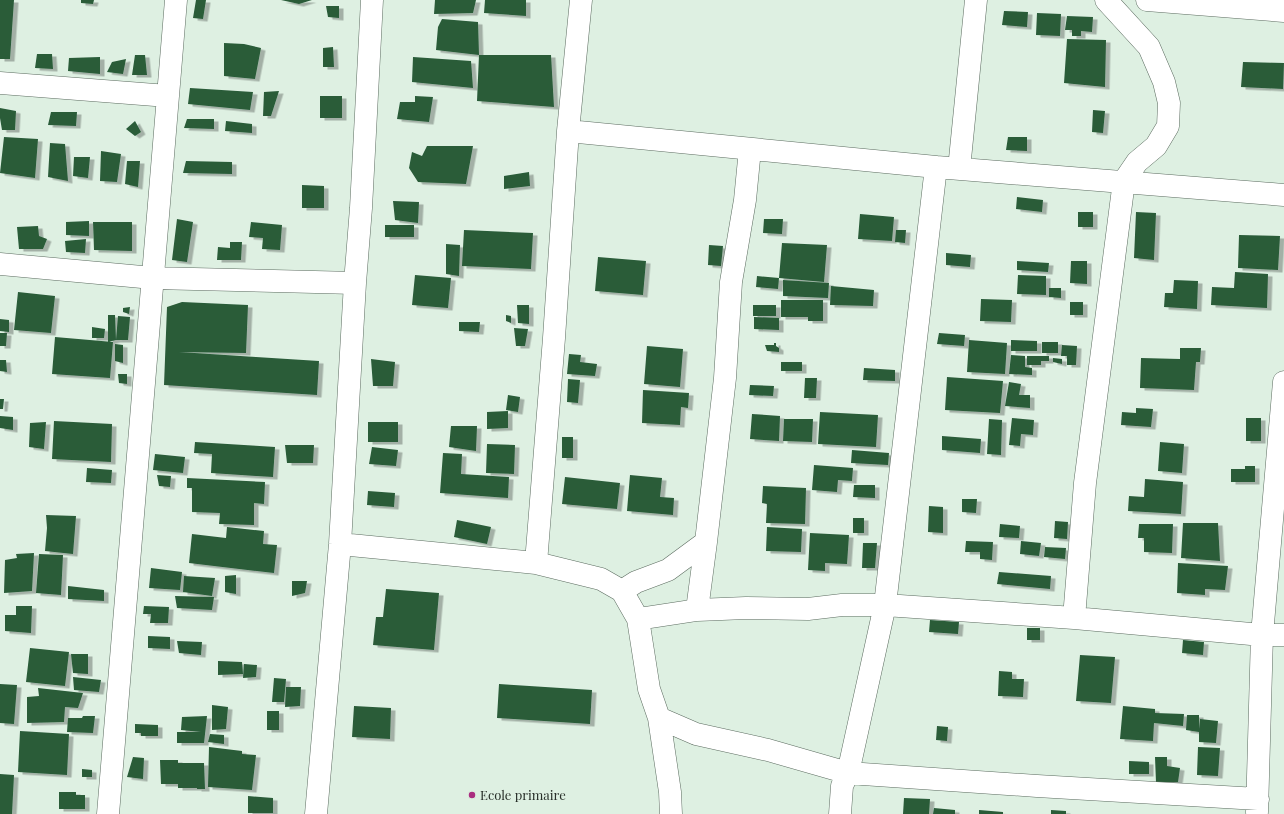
<svg xmlns="http://www.w3.org/2000/svg" width="1284" height="814" font-family="'Playfair Display',serif">
  <style>
    .building { fill: #295b39; filter: url(#shadow) }
    .lines { fill: none; stroke-linecap: round; stroke-linejoin: round }
    .minor-casing { stroke: #5c6c60; stroke-width: 23 }
    .minor { stroke: #fff; stroke-width: 22 }
    .poi-dot { fill: #aa2e80; stroke: #def0e2; stroke-width: 1.5 }
    .labels { text-anchor: middle; stroke-width: 4; stroke-linejoin: round; paint-order: stroke }
    .poi-label { font-size: 13px; fill: #282f29; stroke: #def0e2; text-anchor: start }
  </style>
  <defs>
    <filter id="shadow"><feDropShadow dx="4.5" dy="2.5" stdDeviation="0" flood-color="#0004"/></filter>
  </defs>
  <rect width="100%" height="100%" fill="#def0e2"/>
  <path class="building" d="M0 0H14L10 59H0Z
    M81 0H94L93 4 81 3Z
    M196 0H206L203 19 193 18Z
    M281 0H312L299 4Z
    M435 0H476L473 13 434 14Z
    M485 0H526V16L484 13Z
    M326 6H339V18L328 17Z
    M1004 11 1028 12 1027 27 1002 25Z
    M1037 13 1061 14 1060 36 1036 35Z
    M1067 16 1093 17 1092 32 1081 31V36H1072V30H1065Z
    M442 19 478 22 479 55 436 50 438 27Z
    M1067 39 1106 40 1105 87 1064 83Z
    M224 43 244 44 261 48 255 79 224 76Z
    M333 47 334 67H323V48Z
    M37 54H52L53 69 35 68Z
    M135 55H145L147 75H132Z
    M479 55H551L554 107 477 101Z
    M100 57V74L68 71 69 58Z
    M413 57 471 61 473 88 412 82Z
    M126 59 123 74 107 72 112 62Z
    M1243 62 1284 63 1283 89 1241 87Z
    M190 88 253 92 250 110 188 104Z
    M279 91 271 116H263L264 92Z
    M320 96H342V118H320Z
    M415 96 433 97 429 122 397 119 400 102H415Z
    M0 108 16 111 15 130H2L0 118Z
    M1093 110 1105 111 1103 133 1092 132Z
    M51 112H77L76 126 48 125Z
    M187 119H214V129L184 128Z
    M135 121 141 132 135 136 126 129Z
    M226 121 252 124V133L225 131Z
    M4 137 38 139 35 178 0 173Z
    M1008 137H1027V151L1006 150Z
    M50 143 65 144 68 181 48 177Z
    M427 146H473L466 184 418 182 409 168 412 152 422 156Z
    M101 151 121 154 117 182 100 181Z
    M74 157H90L88 178 73 176Z
    M127 161H140L138 187 125 184Z
    M186 161 232 162V174L183 173Z
    M529 172 530 186 504 189V176Z
    M302 185 324 186V208H302Z
    M1017 197 1043 200 1042 212 1016 209Z
    M393 201 419 202 418 223 395 220Z
    M1078 212H1093V227H1078Z
    M1136 212 1156 213 1154 260 1134 258Z
    M860 214 894 217 892 241 858 239Z
    M177 219 193 222 187 262 172 260Z
    M764 219H783L782 234 763 233Z
    M89 221V236L66 235V222Z
    M93 222H132V251L94 250Z
    M251 222 282 225 280 250 262 249 263 238 249 237Z
    M385 225H414V237H385Z
    M38 226 39 236 47 239 43 249H19L17 227Z
    M464 230 533 233 531 269 462 266Z
    M896 230H906L905 243 895 242Z
    M1239 235 1280 236 1278 270 1238 268Z
    M86 239 85 253 66 252 65 241Z
    M230 242H242L241 260H217L218 247 230 248Z
    M782 243 827 245 824 282 779 278Z
    M446 244 460 245 459 276 446 274Z
    M709 245 723 246 721 266 708 265Z
    M946 253 971 255 970 267 946 265Z
    M598 257 646 261 643 295 595 291Z
    M1017 261 1049 263 1048 272 1017 270Z
    M1071 261H1087V284L1070 283Z
    M1235 272 1268 274 1267 308 1211 305 1212 287 1234 288Z
    M415 275 451 278 448 308 412 305Z
    M1018 275 1046 276V295L1017 294Z
    M757 276 779 278 778 289 756 287Z
    M783 280 829 283 828 298 783 296Z
    M1174 280 1198 281 1197 309 1164 307 1165 293H1173Z
    M831 286 874 290 873 306 830 305Z
    M1049 288H1061V298L1049 297Z
    M18 292 55 296 51 333 14 330Z
    M981 299 1012 300 1011 322 980 321Z
    M781 300H823V321H808V317H781Z
    M182 302 248 305 246 353 179 352 319 361 317 395 164 385 167 307Z
    M1070 302H1083V315H1070Z
    M517 305H529V324L518 323Z
    M753 305H776V316H753Z
    M130 307 129 314 123 312V308Z
    M108 315H115L116 340 108 342Z
    M506 315 511 316V323L506 321Z
    M118 316 130 317 128 340H116Z
    M754 317 779 318V330L754 329Z
    M0 319 9 320V332L0 331Z
    M459 322H480L479 332 459 331Z
    M92 327 105 329 104 338H92Z
    M514 328 528 329 525 346H516Z
    M0 333H7L6 346H0Z
    M939 333 965 335 964 346 937 344Z
    M55 337 113 342 110 378 52 374Z
    M969 340 1007 343 1005 374 967 372Z
    M1011 340 1037 341V351H1011Z
    M1042 342H1058V353H1042Z
    M774 343H776V346L779 348V352L767 351 765 345H774Z
    M115 344 123 345V363L115 361Z
    M1062 345 1077 346 1076 365H1067V356H1061Z
    M647 346 683 349 680 387 644 384Z
    M1180 348H1201L1200 362H1196L1194 390 1140 388 1141 358 1180 359Z
    M569 354 581 355 580 362 597 364 595 376 567 374Z
    M1011 355 1025 356V367L1032 368V375L1009 374Z
    M1027 356H1049V361H1041V365H1027Z
    M1053 358 1062 359V364L1053 362Z
    M371 359 395 362 393 386H373Z
    M0 360H6L7 372 0 371Z
    M781 362H802V371H781Z
    M864 368 895 370V381L863 380Z
    M118 374H127V384L119 383Z
    M947 377 1003 381 1000 413 945 410Z
    M805 378H817L816 398H804Z
    M568 379 580 380 578 403 567 402Z
    M1009 382 1021 384 1019 395H1030V408L1005 406Z
    M750 385 774 386 773 396 749 395Z
    M643 390 689 393 688 408 681 407 680 425 642 423Z
    M508 395 520 397 518 412 506 410Z
    M0 399H4L3 409H0Z
    M1136 408 1153 409 1151 427 1121 425 1122 412 1136 413Z
    M508 411V428L487 429V412Z
    M820 412 878 415 876 447 818 444Z
    M752 414 780 416 779 441 750 439Z
    M0 416 13 417V430L0 428Z
    M1012 418 1034 420 1033 435 1021 434 1020 446 1009 445Z
    M1246 418H1261V441H1246Z
    M784 419H813L812 442 783 441Z
    M989 419 1002 420 1001 455 987 454Z
    M54 421 112 424 111 462 52 459Z
    M46 422 44 449 29 447 30 423Z
    M368 422H398V442H368Z
    M451 426H477L476 451 449 447Z
    M942 436 981 439 980 453 942 450Z
    M562 437H573V458H562Z
    M195 442 275 447 273 477 211 473 212 454 194 453Z
    M1160 442 1184 444 1182 473 1158 471Z
    M487 444 515 445 514 474 486 473Z
    M285 445H314L313 463H287Z
    M372 447 398 450 396 466 369 464Z
    M852 450 889 453 888 465 851 463Z
    M443 453 462 454 461 474 509 477 508 498 440 493Z
    M155 454 185 457 183 473 153 470Z
    M814 465 853 468 852 481 838 480 837 492 812 490Z
    M1245 466H1255V482H1231V469H1245Z
    M87 468 112 470 111 483 86 482Z
    M157 475 171 476 170 487 159 486Z
    M630 475 662 478 660 497 674 498 673 515 627 511Z
    M565 477 620 483 617 509 562 504Z
    M187 478 265 482 264 504 254 503V525L219 524 220 513 192 512V488H187Z
    M1145 479 1183 482 1181 514 1128 511 1129 496 1144 497Z
    M854 485H875V498L853 497Z
    M763 486 806 488 805 524 766 523 767 504 762 503Z
    M368 491 395 493 394 507 367 505Z
    M962 499H977L976 513 962 512Z
    M929 506 943 507V533L928 532Z
    M46 515 76 516 73 554 45 551 47 528Z
    M853 518H864V533H853Z
    M457 520 491 527 487 544 454 537Z
    M1055 521 1068 522 1067 539 1054 538Z
    M1183 523H1218L1220 561 1181 558Z
    M1000 524 1020 526 1019 538 999 537Z
    M1139 524H1173L1172 553 1144 552V538H1138Z
    M227 527 264 531 263 544 277 545 274 573 189 563 192 534 226 538Z
    M767 527 802 529 801 552 766 551Z
    M810 533 849 535 847 564 825 563V571L808 570Z
    M966 541 993 542 992 560 980 559V552H965Z
    M1021 541 1041 543 1039 556 1020 554Z
    M863 543H877L875 568H862Z
    M1045 547 1066 548 1065 559 1044 557Z
    M34 553 32 591 4 593 5 560 17 558 16 554Z
    M39 554 63 555 61 595 36 593Z
    M1178 563 1228 566 1225 590 1205 589V595L1177 593Z
    M151 568 182 572 180 590 149 588Z
    M999 572 1051 576 1050 589 997 584Z
    M236 575V594L225 592V576Z
    M184 576 215 578 212 596 183 592Z
    M292 581H307L305 593 292 596Z
    M68 586 104 590V601L68 599Z
    M386 589 439 593 434 650 373 645 376 617H383Z
    M175 596 214 597 212 610 177 608Z
    M16 606H32L31 633 5 631V615H16Z
    M144 606 169 607 168 623H150L151 614H143Z
    M930 620 959 622 958 634 929 632Z
    M1027 628H1040V640H1027Z
    M148 636 170 637V649L148 648Z
    M1183 640 1204 642 1203 655 1182 653Z
    M177 641 202 642 201 655 179 653Z
    M30 648 69 652 65 686 26 682Z
    M71 654H88V674L73 673Z
    M1080 655 1115 657 1111 703 1076 701Z
    M218 661 242 662 243 674 218 675Z
    M244 664 257 665 256 677 243 678Z
    M999 671 1012 672V679H1024L1023 697 998 696Z
    M73 677 101 680 99 692 74 690Z
    M274 678 286 679 284 702H272Z
    M0 684 17 685 14 724 0 723Z
    M499 684 592 690 590 724 497 718Z
    M286 687H301L300 706 285 707Z
    M38 688 83 693 78 708 65 707 64 722 27 723V697L39 696Z
    M212 705 228 707 226 729 212 730Z
    M354 706 391 708 390 739 352 737Z
    M1123 706 1155 709V713L1184 714 1183 726 1154 723 1153 741 1120 739Z
    M267 711H279V730H267Z
    M1187 715H1199V729L1200 719 1218 721 1216 743 1199 742V732L1186 730Z
    M83 716H95L93 733 67 732 68 718H82Z
    M207 716 204 743H177V732H201L181 730 182 717Z
    M135 724 158 725V736H141V733H135Z
    M937 726 948 727 947 741 936 740Z
    M20 731 69 734 67 775 18 772Z
    M210 734 224 735V744L208 742Z
    M209 747 242 751V754L256 755 252 790 208 787Z
    M1198 747 1220 748 1218 776 1197 775Z
    M133 757 144 758 143 779 127 777Z
    M1155 757H1167V766L1180 768 1178 782H1156Z
    M160 760H178V763H204L205 789H197V788H178V784H161Z
    M1129 761 1149 762V774H1129Z
    M82 769 92 770V777H82Z
    M0 774 14 775 12 814H0Z
    M59 792H76V795H85V809H59Z
    M248 796 273 798V813H248Z
    M904 798 930 799 929 814H903Z
    M934 808 955 810V814H933Z
    M979 810 1003 812V814H979Z
    M1051 810 1066 811V814H1051Z"/>
  <g class="lines">
    <defs>
      <path id="minor" d="M1147 0 1284 11
        M0 83 168 96
        M568 131 936 167 1284 195
        M959 169 976 0
        M0 264 153 278 355 283
        M340 544 536 563 601 579 622 591 638 619 697 610 746 608 808 609 842 605H885L1074 618 1262 635H1284
        M536 563 554 338 568 131 581 0
        M622 591 636 582 668 570 706 542
        M697 610 706 542 725 378 731 282 745 200 750 149
        M1074 618 1085 483 1124 181 1137 162 1156 146 1168 126 1169 103 1164 82 1149 47 1106 0
        M638 619 649 689 659 718 670 792 671 814
        M659 718 696 734 768 750 848 773 1037 786 1258 799
        M1257 812 1262 635 1284 382
        M108 814 176 0
        M316 814 340 544 355 283 361 208 372 0
        M840 814 842 786 848 773 885 605 936 167"/>
    </defs>
    <use href="#minor" class="minor-casing"/>
    <use href="#minor" class="minor"/>
  </g>
  <circle class="poi-dot" cx="472" cy="795" r="4"/>
  <g class="labels">
    <g class="poi-label">
      <text x="480" y="800">Ecole primaire</text>
    </g>
  </g>
</svg>
